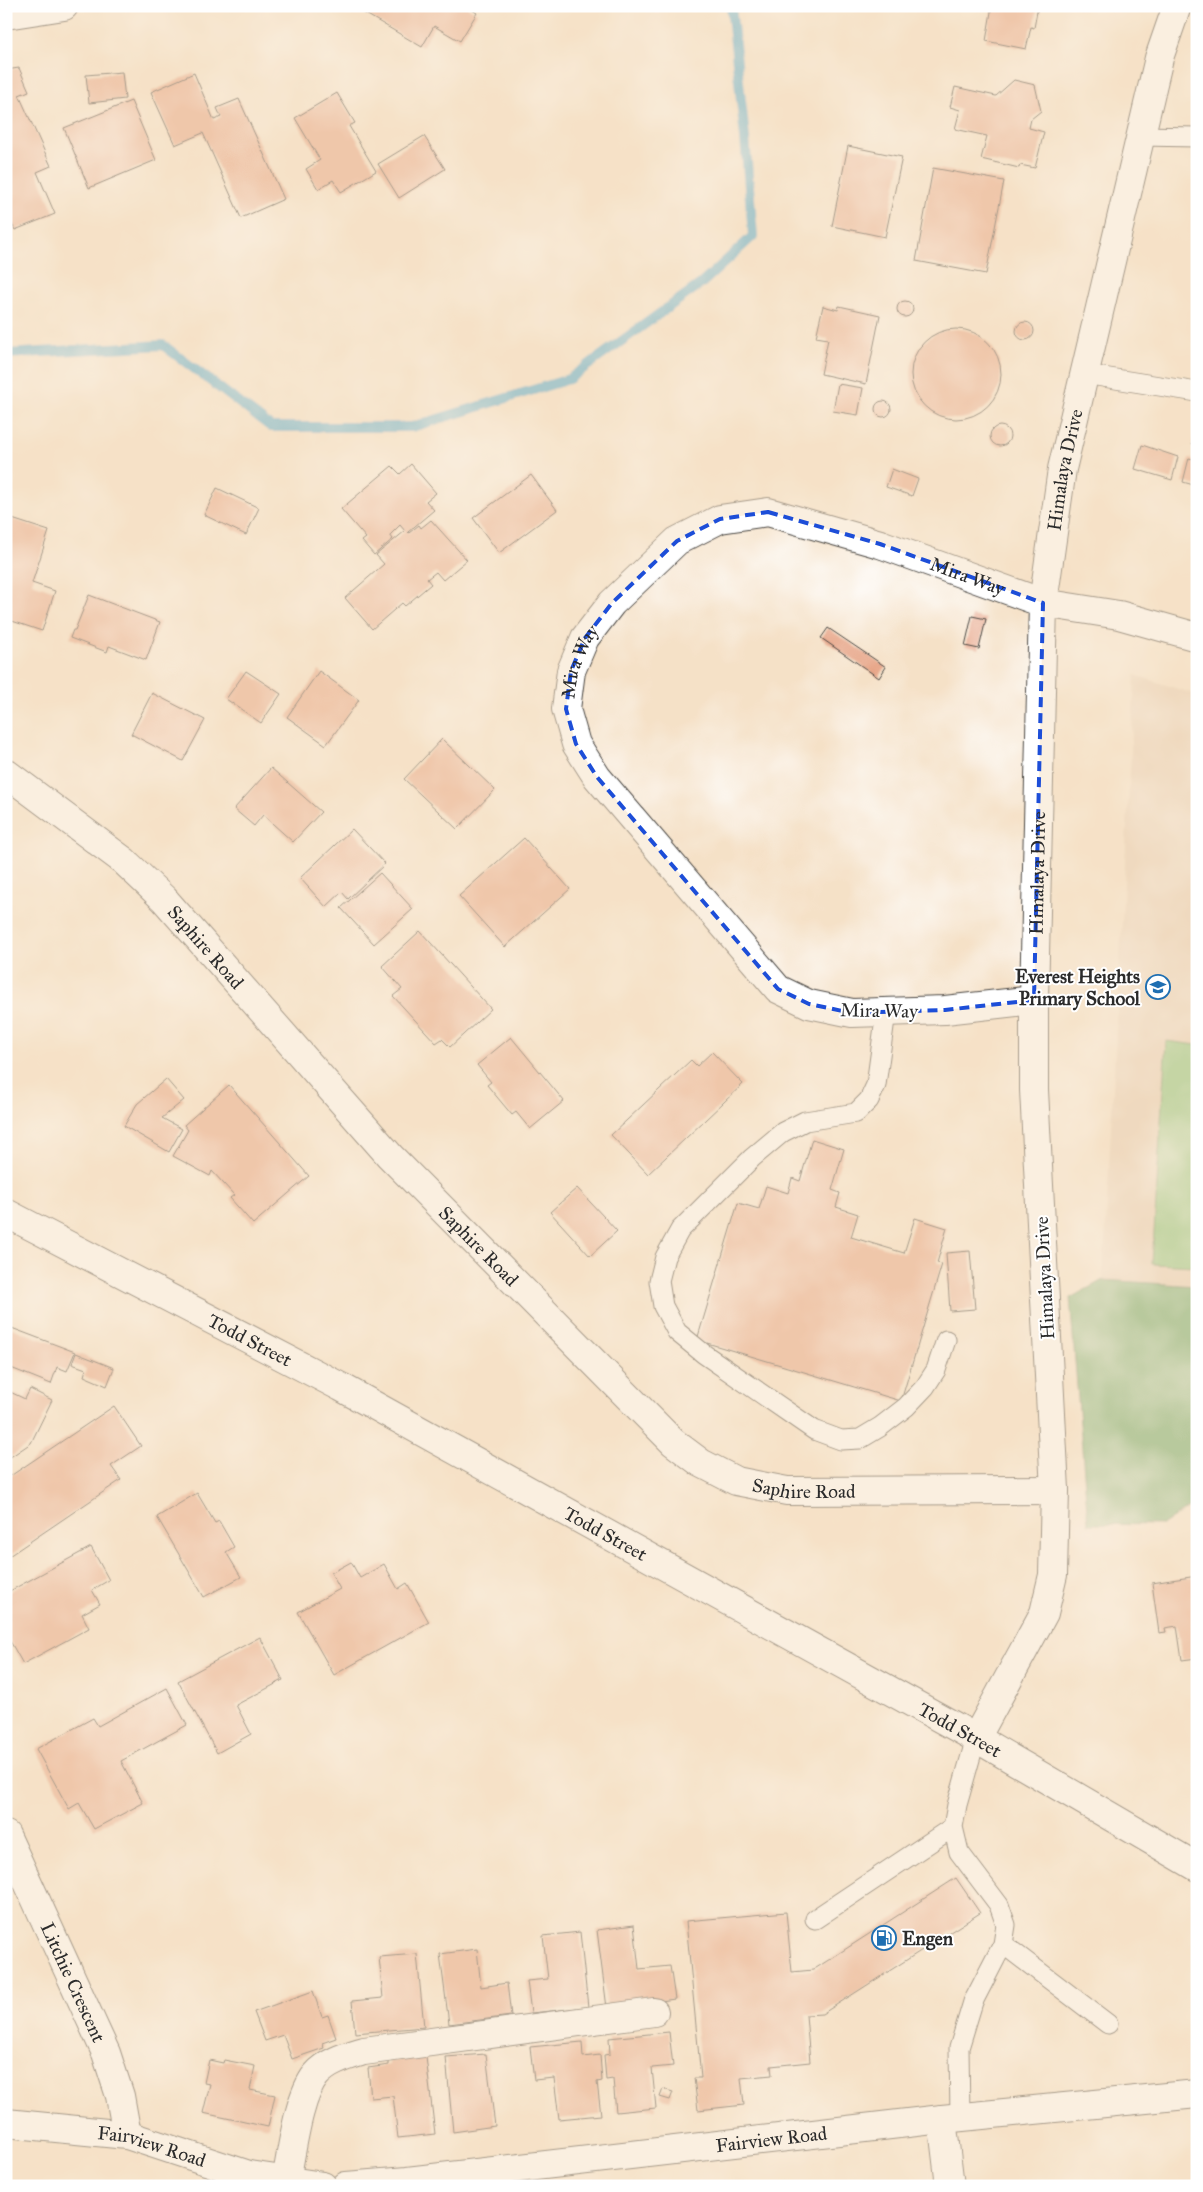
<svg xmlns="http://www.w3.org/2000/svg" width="1203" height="2192" font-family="'IM FELL Great Primer',serif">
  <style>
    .built { fill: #e7cfb5 }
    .green { fill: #89c57a; stroke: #5a7852 }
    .forest { fill: #6eaa6a; stroke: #4c6a4a }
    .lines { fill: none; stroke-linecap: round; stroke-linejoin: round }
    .stream { stroke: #51a9ce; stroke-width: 10 }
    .building { fill: #e7a688 }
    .lane-casing { stroke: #494642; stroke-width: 21 }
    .street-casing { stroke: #494642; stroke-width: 30 }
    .secondary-casing { stroke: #494642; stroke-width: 30 }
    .lane { stroke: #fff; stroke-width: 19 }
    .street { stroke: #fff; stroke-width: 28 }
    .secondary { stroke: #fff; stroke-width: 28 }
    .marked { fill: none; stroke: #1d4ed8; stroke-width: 4; stroke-dasharray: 10 6; stroke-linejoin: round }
    .labels { text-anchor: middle; stroke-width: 4; stroke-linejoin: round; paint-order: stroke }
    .street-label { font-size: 19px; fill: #2b2b2b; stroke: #fff }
    .poi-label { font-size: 19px; font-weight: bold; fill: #2b2b2b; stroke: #fff; text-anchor: end }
  </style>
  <rect width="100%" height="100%" fill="#fff"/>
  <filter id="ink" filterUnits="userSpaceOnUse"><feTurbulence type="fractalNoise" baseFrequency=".02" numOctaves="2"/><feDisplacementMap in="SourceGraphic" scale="10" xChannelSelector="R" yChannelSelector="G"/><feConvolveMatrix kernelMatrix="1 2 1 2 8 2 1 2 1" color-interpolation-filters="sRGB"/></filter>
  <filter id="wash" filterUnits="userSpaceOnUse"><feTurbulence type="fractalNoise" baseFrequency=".0096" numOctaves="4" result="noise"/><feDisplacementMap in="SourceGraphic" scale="20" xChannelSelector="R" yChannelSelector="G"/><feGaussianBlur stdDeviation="1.12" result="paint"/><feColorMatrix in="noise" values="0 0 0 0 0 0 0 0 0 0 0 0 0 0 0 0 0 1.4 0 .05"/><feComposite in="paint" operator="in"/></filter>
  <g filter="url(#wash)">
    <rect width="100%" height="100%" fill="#f5e1c7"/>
    <path class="built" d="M1135 675 1197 695V1286L1103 1280Z"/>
    <path class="green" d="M1166 1041 1197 1045V1266L1152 1264Z"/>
    <path class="forest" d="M1103 1280 1197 1286V1503L1162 1525 1088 1524 1070 1298Z"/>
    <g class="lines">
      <path class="stream" d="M6 354 163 345 271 427H412L569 379 702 283 753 236 745 138 731 6"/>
    </g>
    <g id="blocks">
      <path class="building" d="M361 6H466L477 13 460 41 434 26 422 47 359 10Z
        M992 6H1038L1034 28 1031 27 1026 49 986 41Z
        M19 68 29 91 19 95 51 166 37 172 55 214 15 230 6 213V70Z
        M122 72 125 99 89 103 86 75Z
        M194 73 214 120 221 117 217 108 239 99 284 199 241 218 203 133 175 145 151 92Z
        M1014 80 1035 85 1041 111 1031 119 1029 128 1044 132 1035 168 1020 165 1019 168 981 159 987 136 955 129 960 110 950 107 955 87 996 96Z
        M337 93 355 123 349 126 376 171 341 192 333 180 318 189 306 169 320 160 295 118Z
        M131 101 156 160 89 188 64 128Z
        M424 136 445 169 399 198 378 164Z
        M848 146 902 157 885 237 832 226Z
        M933 168 1004 181 986 274 916 261Z
        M897 309a8 8 0 1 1 16 0a8 8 0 1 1-16 0Z
        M823 306 838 310 839 306 880 315 866 384 821 374 828 339 816 337Z
        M1016 331a9 9 0 1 1 18 0a9 9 0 1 1-18 0Z
        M911 374a45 45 0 1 1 90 0a45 45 0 1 1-90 0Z
        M838 384 863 388 858 415 833 411Z
        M875 409a8 8 0 1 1 16 0a8 8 0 1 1-16 0Z
        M1196 422H1197V445L1192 444Z
        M990 436a10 10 0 1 1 20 0a10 10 0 1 1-20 0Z
        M1142 445 1178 457 1172 480 1135 469Z
        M1189 458 1197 460V486L1183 482Z
        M411 464 436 493 426 501 434 510 408 532 409 533 419 525 421 528 431 520 467 560 443 580 436 572 427 579 431 584 405 606 402 603 372 629 345 598 384 564 376 555 405 531 400 525 390 535 393 539 374 555 362 541 366 538 341 509 392 466 400 474Z
        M892 469 918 479 912 496 886 487Z
        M531 475 557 510 499 553 473 518Z
        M217 488 259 508 246 535 204 515Z
        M6 517 49 531 32 583 55 591 42 631 6 619Z
        M89 595 160 622 146 660 109 646 107 652 70 638 73 630H75Z
        M972 616 986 619 979 649 965 646Z
        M828 628 886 667 879 678 821 638Z
        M246 671 281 694 261 723 226 699Z
        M319 671 359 700 326 745 287 717Z
        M152 693 205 720 183 761 131 734Z
        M442 739 495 790 457 829 404 779Z
        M271 768 321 812 293 842 263 815 254 826 234 809Z
        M352 829 385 864 348 899 342 892 326 907 300 878Z
        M524 838 570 889 505 947 459 896Z
        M380 873 413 909 374 944 341 908Z
        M420 931 491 1009 450 1047 442 1039 436 1043 393 996 402 989 382 966Z
        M511 1037 564 1101 530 1129 516 1112 512 1115 487 1085 491 1082 477 1065Z
        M712 1052 743 1084 648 1174 611 1135 691 1060 697 1066Z
        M166 1079 184 1100 162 1118 182 1129 169 1152 124 1126 137 1104Z
        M229 1085 309 1176 253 1224 230 1198 234 1195 212 1171 210 1176 173 1156 188 1130 184 1125Z
        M812 1139 844 1149 832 1190 840 1193 836 1207 858 1214 851 1237 904 1253 915 1218 947 1228 937 1263 942 1264 901 1401 697 1340 738 1203 759 1209 766 1186 788 1193 792 1178 800 1181Z
        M577 1188 617 1231 590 1256 550 1212Z
        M970 1251 975 1309 950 1311 946 1253Z
        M9 1327 75 1352 67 1371 57 1367 51 1384 6 1366V1335Z
        M76 1353 114 1368 107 1386 84 1376 86 1369 72 1364Z
        M30 1389 52 1400 31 1443 6 1460V1390L25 1399Z
        M114 1406 141 1446 111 1466 121 1480 6 1558V1479Z
        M197 1493 215 1523 219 1521 234 1547 226 1552 241 1577 204 1597 157 1517Z
        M91 1547 109 1580 92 1590 100 1604 82 1614 89 1628 23 1664 10 1641 6 1642V1593Z
        M351 1562 360 1578 384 1564 398 1589 407 1583 429 1622 334 1675 298 1612 340 1589 331 1573Z
        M1197 1576V1658L1182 1660 1177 1626 1165 1628 1166 1632 1159 1633 1152 1583Z
        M260 1637 283 1680 236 1705 251 1734 217 1753 178 1681Z
        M167 1688 187 1725 121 1761 143 1803 94 1829 79 1803 69 1809 36 1749 93 1718 98 1726Z
        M956 1878 980 1913 822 2014 806 2015 810 2062 771 2066 772 2075 741 2078 744 2105 698 2110 694 2078H701L686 1921 786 1912 792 1972 813 1970Z
        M634 1925 639 1969 670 1966 675 1999 607 2008 597 1930Z
        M580 1932 588 2007 531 2013 527 1981 548 1979 543 1936Z
        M477 1949 481 1987 507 1983 511 2016 449 2024 440 1954Z
        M417 1954 424 2027 355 2033 352 2001 383 1998 379 1957Z
        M313 1991 322 2017 328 2015 336 2038 322 2043 324 2048 292 2059 283 2035 265 2041 254 2012Z
        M669 2032 673 2066 652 2068 656 2108 616 2112 613 2079 606 2080 604 2055 610 2054 609 2038Z
        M582 2042 583 2057 600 2055 602 2081 597 2082 601 2115 559 2119 554 2078 534 2080 530 2047Z
        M486 2054 495 2126 453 2132 446 2057Z
        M426 2057 435 2134 398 2138 393 2096 371 2098 368 2068 389 2065V2061Z
        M209 2060 223 2063 224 2060 255 2066 250 2090 275 2095 268 2127 203 2113 210 2084 204 2083Z
        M663 2089 673 2092 670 2100 660 2097Z"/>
    </g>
  </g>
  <g filter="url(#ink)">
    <use href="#blocks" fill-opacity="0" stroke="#494642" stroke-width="1"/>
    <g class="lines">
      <defs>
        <path id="lane" d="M1140 136 1197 137
          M1084 374 1197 392
          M886 1012 876 1085 869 1100 856 1113 805 1121 783 1132 752 1158 680 1230 665 1257 659 1281 663 1306 677 1332 704 1354 814 1430 841 1440 860 1439 880 1427 906 1407 925 1387 936 1370 946 1340
          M815 1919 953 1827
          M1003 1944 1108 2024
          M960 2117 959 2048 973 2002 1003 1944 1006 1925 999 1905 959 1852 953 1827 957 1805 976 1738"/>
        <g id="street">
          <path d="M6 15 64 6"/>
          <path id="s1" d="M6 773 124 861 164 899 390 1156 673 1442 701 1463 736 1481 787 1491 1055 1490"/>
          <path id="s2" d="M1034 1000 945 1010 852 1013 809 1004 778 989 597 777 576 744 566 709 571 671 585 638 612 603 677 541 720 519 768 512 880 544 1043 603 1119 615 1197 637"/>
          <path id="s3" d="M976 1738 1044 1613 1053 1575 1055 1490 1034 1090V1000L1043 603 1062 469 1159 58 1177 6"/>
          <path id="s4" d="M6 1835 106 2053 120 2096 127 2135"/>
          <path d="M942 2119 950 2186"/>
          <path id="s5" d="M6 2123 127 2135 249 2175 323 2186"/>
          <path d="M286 2180C292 2152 298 2097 316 2075 328 2061 348 2056 364 2051L654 2012"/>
          <path id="s6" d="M346 2186 407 2181 942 2119 1197 2094"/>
        </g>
        <g id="secondary">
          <path id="s7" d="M6 1213 341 1387 976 1738 1197 1867"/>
        </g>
      </defs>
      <use href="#lane" class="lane-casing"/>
      <use href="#street" class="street-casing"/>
      <use href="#secondary" class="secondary-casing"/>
      <use href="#lane" class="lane"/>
      <use href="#street" class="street"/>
      <use href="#secondary" class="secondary"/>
    </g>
  </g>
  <path d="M0 0H1203V2192H0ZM768 512 880 544 1043 603 1034 1000 945 1010 852 1013 809 1004 778 989 597 777 576 744 566 709 571 671 585 638 612 603 677 541 720 519Z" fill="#f5e1c7" fill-opacity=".55" fill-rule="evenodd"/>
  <path class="marked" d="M768 512 880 544 1043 603 1034 1000 945 1010 852 1013 809 1004 778 989 597 777 576 744 566 709 571 671 585 638 612 603 677 541 720 519Z"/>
  <defs>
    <symbol id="school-ring" viewBox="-11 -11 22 22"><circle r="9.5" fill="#fff" stroke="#1f6fb2" stroke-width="1.5"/><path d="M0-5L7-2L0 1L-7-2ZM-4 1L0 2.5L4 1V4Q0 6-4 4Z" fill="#1f6fb2"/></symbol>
    <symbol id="fuel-ring" viewBox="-11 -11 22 22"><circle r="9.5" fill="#fff" stroke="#1f6fb2" stroke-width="1.5"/><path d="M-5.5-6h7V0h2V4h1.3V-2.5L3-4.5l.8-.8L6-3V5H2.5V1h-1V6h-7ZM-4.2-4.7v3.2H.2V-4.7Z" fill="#1f6fb2"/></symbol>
  </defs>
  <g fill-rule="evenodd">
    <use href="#school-ring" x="1144" y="973" width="28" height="28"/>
    <use href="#fuel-ring" x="870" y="1924" width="28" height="28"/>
  </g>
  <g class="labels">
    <g class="street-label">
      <text dy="7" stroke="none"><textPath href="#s3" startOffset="1289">Himalaya Drive</textPath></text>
      <text dy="7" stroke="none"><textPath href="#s2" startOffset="1130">Mira Way</textPath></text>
      <text dy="7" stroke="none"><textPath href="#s2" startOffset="665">Mira Way</textPath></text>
      <text dy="7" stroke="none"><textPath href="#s3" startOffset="884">Himalaya Drive</textPath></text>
      <text dy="7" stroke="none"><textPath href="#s1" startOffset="266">Saphire Road</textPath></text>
      <text transform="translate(879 1010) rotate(1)" y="7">Mira Way</text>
      <text dy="7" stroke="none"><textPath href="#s1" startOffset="671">Saphire Road</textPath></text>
      <text transform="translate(1044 1278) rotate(-93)" y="7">Himalaya Drive</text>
      <text dy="7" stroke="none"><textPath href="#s7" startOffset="275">Todd Street</textPath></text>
      <text dy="7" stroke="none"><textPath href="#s1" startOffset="1090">Saphire Road</textPath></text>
      <text dy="7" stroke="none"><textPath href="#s7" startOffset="680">Todd Street</textPath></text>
      <text dy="7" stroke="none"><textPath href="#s7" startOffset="1085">Todd Street</textPath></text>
      <text dy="7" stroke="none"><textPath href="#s4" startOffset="162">Litchie Crescent</textPath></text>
      <text dy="7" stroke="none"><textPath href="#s6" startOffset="428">Fairview Road</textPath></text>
      <text dy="7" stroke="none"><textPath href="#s5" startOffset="148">Fairview Road</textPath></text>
    </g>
    <g class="poi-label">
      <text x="1140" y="983">Everest Heights<tspan x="1140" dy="22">Primary School</tspan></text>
      <text x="902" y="1945" text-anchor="start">Engen</text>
    </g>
  </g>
  <rect width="1203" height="2192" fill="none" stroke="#fff" stroke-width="25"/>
</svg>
